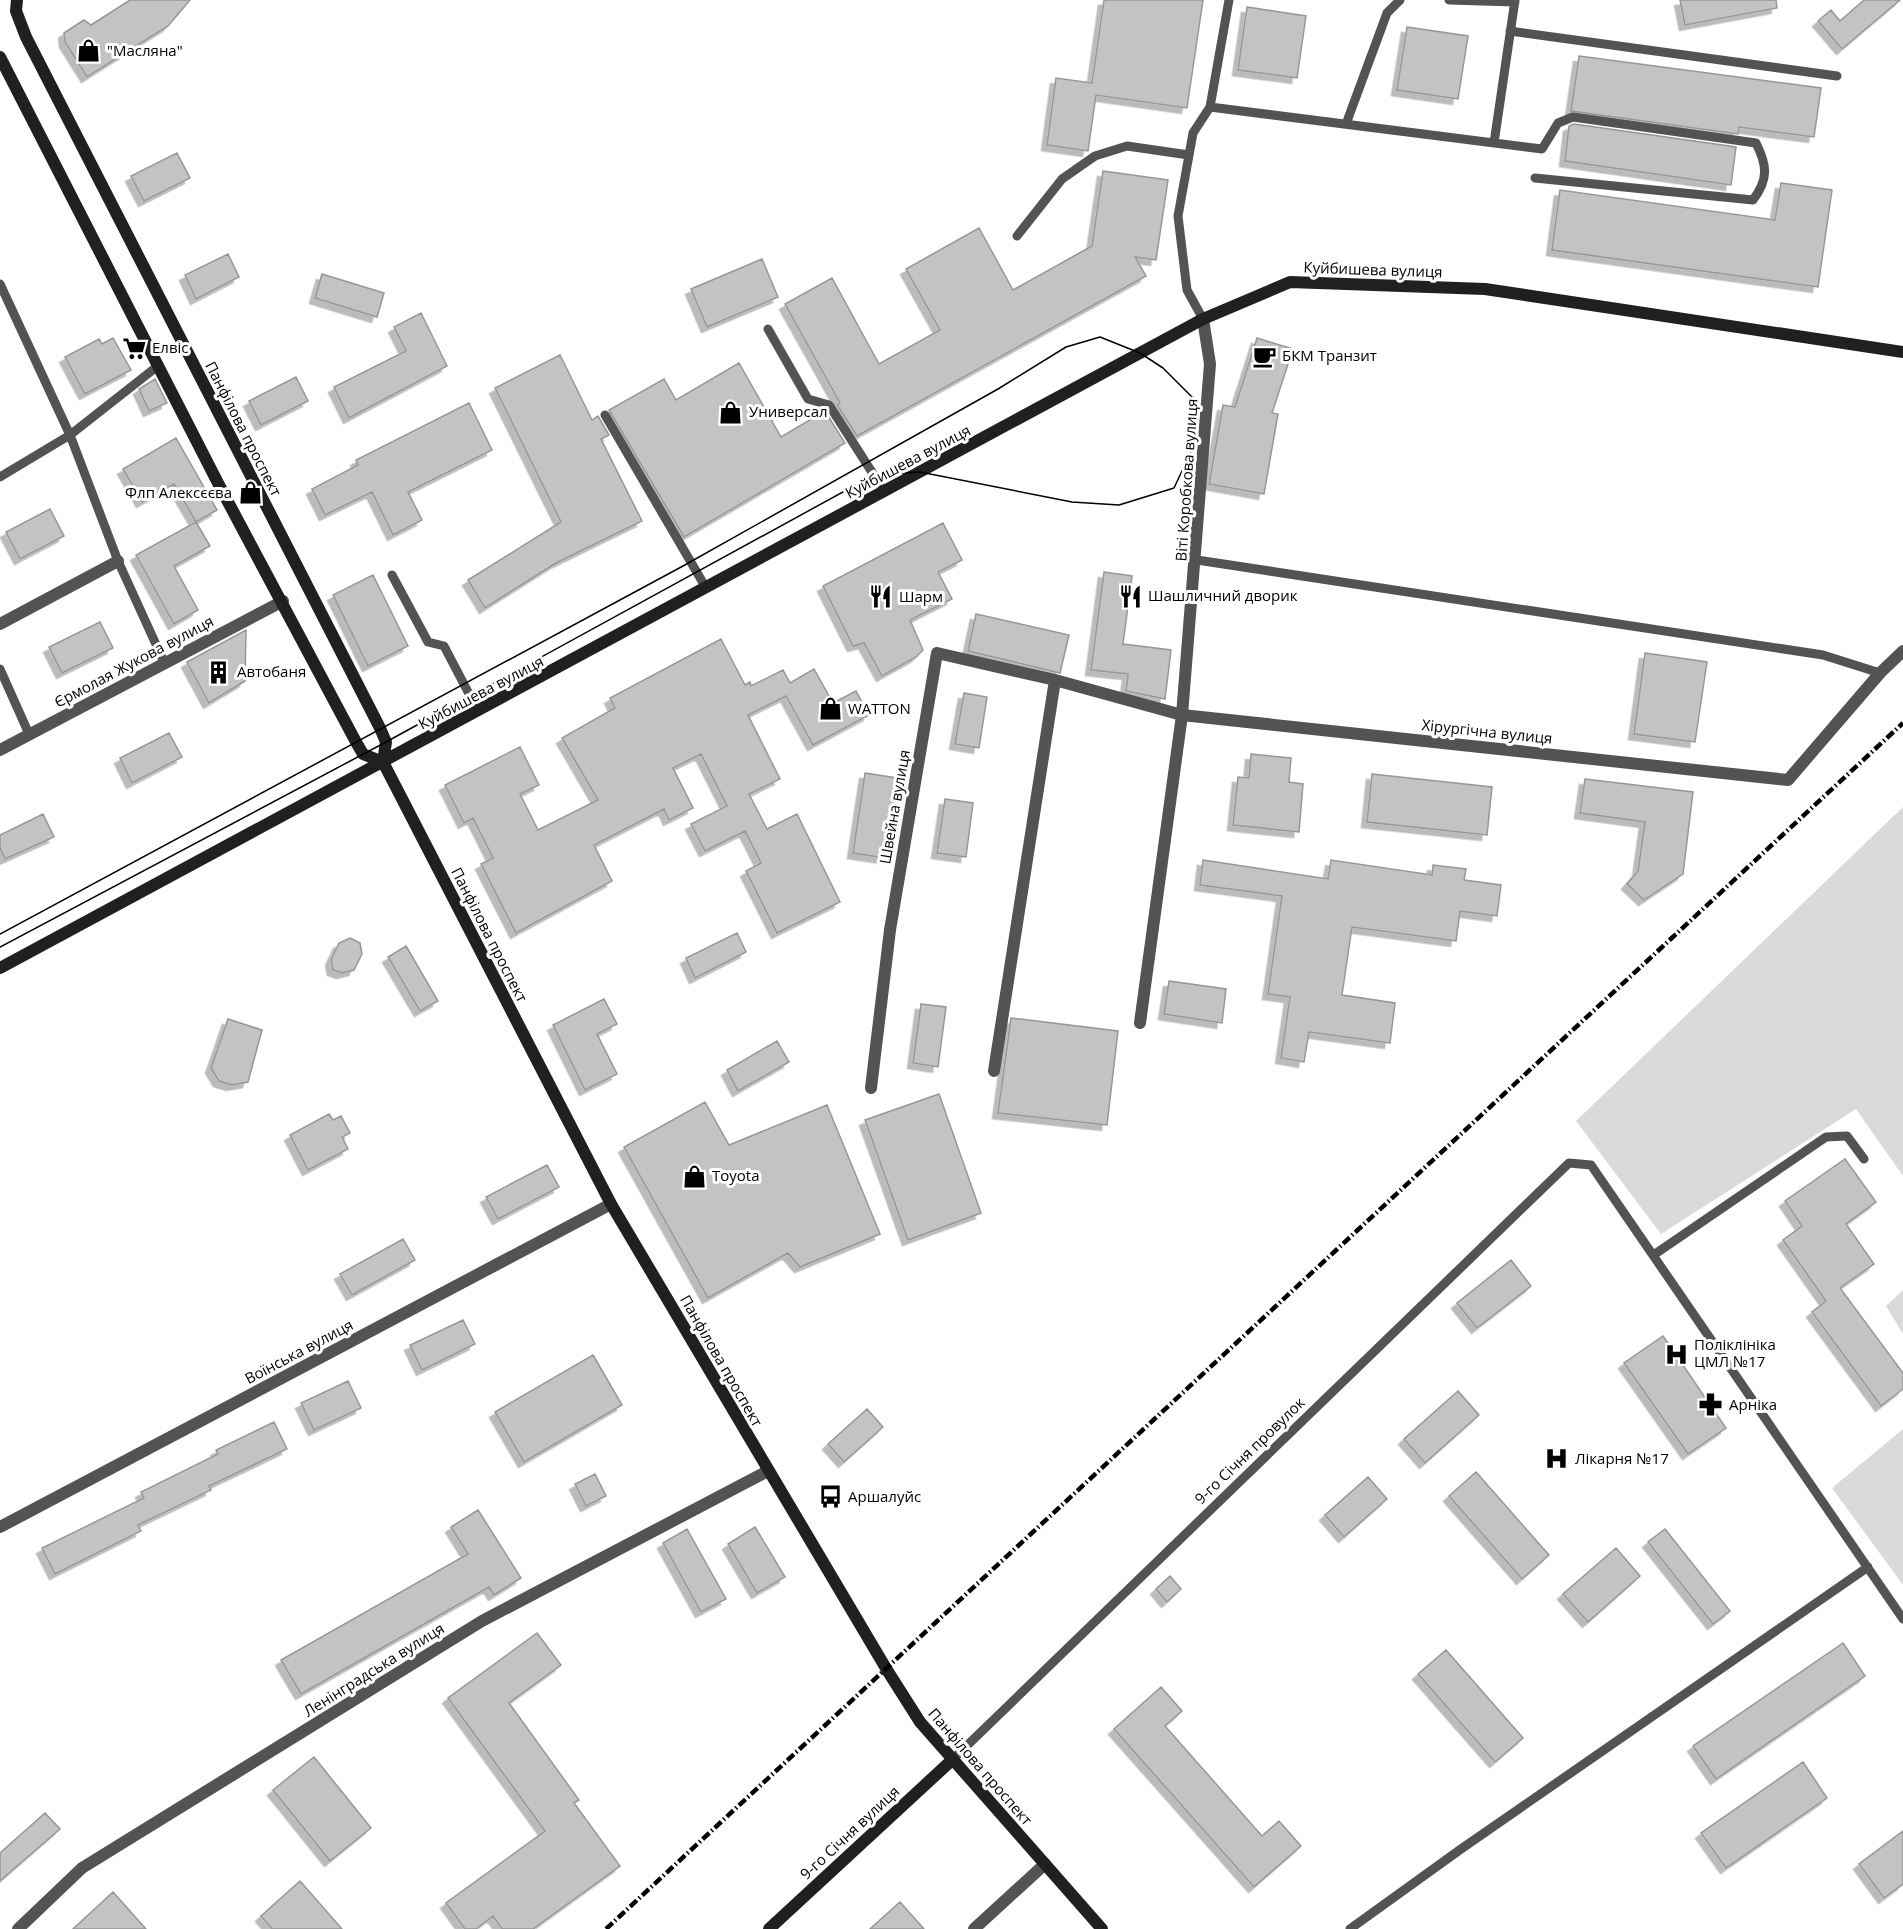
<svg xmlns="http://www.w3.org/2000/svg" width="1903" height="1929" font-family="'Open Sans',sans-serif">
  <style>
    .green { fill: #dadada }
    .building { fill: #c3c3c3; stroke: #979797; stroke-width: 1.5; filter: url(#shadow) }
    .lines { fill: none; stroke-linecap: round; stroke-linejoin: round }
    .lane { stroke: #535353; stroke-width: 9 }
    .street { stroke: #535353; stroke-width: 12 }
    .secondary { stroke: #202020; stroke-width: 12 }
    .tram { stroke: #000; stroke-width: 1.5 }
    .rail { stroke: #000; stroke-width: 4.5; stroke-dasharray: 9 3 1.5 3; stroke-linecap: butt }
    .labels { text-anchor: middle; stroke-width: 6; stroke-linejoin: round; paint-order: stroke }
    .poi-label { font-size: 15px; fill: #000; stroke: #fff; text-anchor: start }
    .street-label { font-size: 15px; fill: #000; stroke: #fff }
  </style>
  <defs>
    <filter id="shadow"><feDropShadow dx="-5.5" dy="5.5" stdDeviation="0" flood-color="#0004"/></filter>
  </defs>
  <rect width="100%" height="100%" fill="#fff"/>
  <path class="green" d="M1903 807V1176L1856 1109 1661 1234 1576 1121Z
    M1903 1290V1334L1886 1306Z
    M1903 1429V1585L1832 1488Z"/>
  <path class="building" d="M130 0H190L168 26 87 77 65 42 64 33 84 20 91 25Z
    M1104 0H1203L1187 108 1096 95 1088 151 1047 145 1056 78 1092 83Z
    M1680 0H1776L1777 8 1685 25Z
    M1864 0H1900L1842 49 1818 21 1831 10 1840 21Z
    M1247 7 1306 16 1297 78 1238 70Z
    M1407 27 1468 36 1458 99 1397 90Z
    M1579 56 1821 88 1814 137 1739 127 1738 134 1571 111Z
    M1574 124 1736 147 1731 185 1565 161 1569 126Z
    M177 153 190 178 144 201 131 176Z
    M1103 171 1168 180 1156 260 1135 257 1146 276 857 436 837 405 840 403 785 304 832 278 879 364 940 330 906 269 979 228 1013 290 1092 246Z
    M1781 183 1832 190 1818 287 1552 250 1560 190 1775 220Z
    M228 254 239 277 196 299 185 275Z
    M762 259 778 297 707 327 691 289Z
    M322 274 384 293 377 317 315 298Z
    M421 313 447 366 349 418 334 387 406 351 394 327Z
    M113 338 131 370 85 394 65 357 99 339 102 344Z
    M1257 338 1293 349 1272 413 1278 414 1264 494 1209 484 1223 405 1235 407Z
    M560 355 592 420 598 416 609 435 601 439 642 521 556 563 485 608 468 580 561 522 495 388Z
    M739 363 781 437 825 411 845 443 684 537 609 410 664 379 676 400Z
    M296 377 308 401 261 425 249 401Z
    M155 379 167 403 149 411 139 389Z
    M469 403 492 450 408 492 422 520 393 535 372 492 325 515 312 489 358 465 356 460Z
    M176 438 217 510 196 522 174 484 142 502 123 469Z
    M50 509 64 536 20 559 6 532Z
    M196 522 210 546 174 566 198 610 174 624 136 555Z
    M943 523 962 560 938 572 952 599 910 620 923 650 916 657 882 676 864 643 853 646 823 586Z
    M1104 572 1132 576 1123 644 1171 650 1165 699 1126 691 1128 674 1091 670Z
    M373 575 408 646 368 666 333 595Z
    M976 614 1069 635 1060 673 968 651Z
    M100 622 113 648 62 673 49 647Z
    M246 630 245 681 209 703 187 662Z
    M721 639 745 685 750 682 751 686 783 670 790 683 814 669 833 703 856 691 869 715 813 745 786 696 748 715 780 779 749 794 767 829 797 814 840 902 777 933 746 871 761 863 745 831 705 851 691 824 727 806 701 754 673 768 693 808 669 820 664 809 594 845 612 881 516 933 481 864 493 858 473 818 464 823 445 785 520 747 539 785 520 794 538 830 598 800 562 738 615 708 610 698Z
    M1645 653 1707 662 1695 742 1634 734Z
    M964 693 987 697 979 748 955 744Z
    M169 733 182 757 132 783 120 758Z
    M1251 754 1291 758 1289 782 1303 784 1299 832 1233 825 1238 777 1249 778Z
    M865 773 897 778 885 858 853 853Z
    M1372 774 1492 787 1487 835 1367 822Z
    M1585 779 1693 792 1683 874 1644 900 1627 884 1638 871 1645 822 1580 813Z
    M945 799 973 803 966 857 937 853Z
    M43 814 54 837 5 859 0 848V835Z
    M1203 860 1328 879 1331 860 1432 875 1433 865 1466 869 1464 880 1501 885 1497 916 1460 911 1456 941 1352 927 1342 995 1395 1003 1390 1043 1309 1032 1304 1062 1281 1058 1290 997 1268 994 1282 896 1200 885Z
    M737 933 746 952 695 978 686 958Z
    M350 938 360 943 362 954 354 970 342 973 333 970 331 960 339 943Z
    M406 946 438 1001 420 1011 388 957Z
    M1169 981 1226 989 1222 1023 1164 1014Z
    M604 999 617 1024 597 1034 617 1074 585 1090 553 1025Z
    M921 1004 946 1007 938 1067 913 1063Z
    M1011 1018 1118 1031 1107 1125 998 1113Z
    M228 1019 262 1030 248 1082 232 1085 219 1081 211 1068Z
    M777 1041 789 1062 738 1091 727 1070Z
    M939 1094 981 1213 908 1240 865 1120Z
    M705 1102 729 1145 827 1105 880 1234 800 1267 788 1253 708 1298 624 1147Z
    M329 1114 333 1120 341 1116 350 1133 342 1137 348 1149 308 1170 290 1135Z
    M1845 1159 1876 1202 1846 1224 1874 1264 1840 1288 1903 1373V1389L1881 1406 1812 1312 1826 1301 1783 1240 1802 1226 1785 1201Z
    M547 1165 559 1187 498 1219 486 1197Z
    M403 1239 415 1260 352 1295 340 1274Z
    M1511 1260 1531 1286 1477 1328 1457 1303Z
    M463 1320 475 1344 422 1370 410 1345Z
    M1663 1336 1726 1428 1688 1454 1624 1363Z
    M593 1355 622 1405 524 1462 495 1412Z
    M348 1381 361 1408 314 1430 301 1403Z
    M1458 1391 1479 1415 1425 1463 1404 1439Z
    M867 1409 883 1427 844 1462 828 1444Z
    M274 1422 287 1449 209 1486 211 1490 138 1525 141 1531 55 1574 42 1548 144 1498 141 1492 218 1454 216 1450Z
    M1476 1472 1549 1555 1522 1579 1449 1496Z
    M595 1474 606 1496 586 1506 575 1484Z
    M1368 1477 1387 1499 1344 1537 1325 1515Z
    M478 1510 521 1578 494 1595 489 1587 301 1694 281 1660 468 1554 451 1527Z
    M755 1527 785 1577 757 1593 728 1544Z
    M687 1529 726 1599 701 1612 663 1543Z
    M1665 1529 1730 1611 1713 1624 1648 1542Z
    M1616 1548 1640 1576 1588 1622 1563 1594Z
    M1170 1576 1181 1589 1167 1602 1156 1589Z
    M537 1633 561 1665 509 1703 579 1800 574 1803 620 1866 533 1929H502L493 1916 476 1929H465L446 1903 545 1831 448 1698Z
    M1843 1643 1865 1676 1716 1779 1693 1746Z
    M1446 1650 1523 1738 1495 1762 1418 1674Z
    M1161 1687 1182 1711 1165 1726 1262 1836 1279 1821 1301 1846 1254 1887 1114 1729Z
    M314 1757 371 1828 330 1861 273 1790Z
    M1803 1762 1827 1798 1726 1868 1701 1833Z
    M45 1813 60 1829 0 1881V1853Z
    M1903 1831V1884L1884 1898 1859 1864Z
    M300 1881 342 1929H272L261 1916Z
    M113 1892 146 1929H73Z
    M900 1902 924 1929H870Z"/>
  <g class="lines">
    <path class="lane" d="M1449 0 1515 2
      M1510 31 1837 76
      M1210 107 1542 149 1558 123 1573 117 1756 143C1767 165 1769 179 1753 200L1535 178
      M1346 124 1387 13 1400 0
      M1494 143 1515 0
      M1017 236 1062 179 1095 156 1127 146 1189 155
      M0 284 70 435 118 561 164 662
      M1203 319 1187 290 1178 216 1193 133 1210 107 1229 0
      M768 329 808 399 829 405 884 491
      M605 415 706 588
      M0 477 70 435 159 365
      M1197 560 1823 655 1880 673
      M392 575 428 642 444 646 478 711
      M0 669 29 734
      M1655 1254 1826 1137 1847 1136 1864 1159
      M952 1760 1569 1163 1591 1165 1903 1619
      M1350 1929 1461 1849 1868 1567"/>
    <path class="street" d="M1203 319 1210 364 1182 715 1788 780 1880 673 1903 651
      M0 624 118 561
      M0 750 283 601
      M994 1071 1055 680
      M871 1088 890 930 937 653 1055 680 1182 715 1140 1023
      M0 1527 611 1204
      M18 1929 82 1868 482 1621 768 1471
      M974 1929 1045 1864"/>
    <path class="secondary" d="M17 0 16 11 26 37 380 728 386 742 383 762
      M0 57 219 485 356 742 363 754 383 762
      M383 762 611 1204 887 1670 920 1722 1102 1929
      M0 968 1203 319 1290 282 1485 289 1903 352
      M769 1929 952 1760"/>
    <path class="tram" d="M0 934 683 566 998 389 1066 347 1100 337 1140 353 1163 368 1192 397 1196 441 1174 488 1119 505 1072 502 920 472 874 475 386 742 0 947"/>
    <path class="rail" d="M606 1929 1903 723"/>
  </g>
  <defs>
    <symbol id="shop-bare" viewBox="-9 -9 18 18"><path d="M-5-2.5h2.3a2.7 3.5 0 0 1 5.4 0H5L5.5 6h-11ZM-1.5-2.5h3a1.5 2.3 0 0 0-3 0Z" fill="#000" stroke="#fff" stroke-width="2.5" paint-order="stroke"/></symbol>
    <symbol id="supermarket-bare" viewBox="-9 -9 18 18"><path d="M-6-5.5h2.5l.6 2H6L4.5 2H-2.5L-4.4-4H-6ZM-1.5 3.2a1.3 1.3 0 1 0 .1 0ZM3 3.2a1.3 1.3 0 1 0 .1 0Z" fill="#000" stroke="#fff" stroke-width="2.5" paint-order="stroke"/></symbol>
    <symbol id="cafe-bare" viewBox="-9 -9 18 18"><path d="M-5.5-4.5H6V0H3Q3 3.5 0 3.5H-2.5Q-5.5 3.5-5.5 0ZM3-3.2v2h1.7v-2ZM-6 4.5H4V6H-6Z" fill="#000" stroke="#fff" stroke-width="2.5" paint-order="stroke"/></symbol>
    <symbol id="restaurant-bare" viewBox="-9 -9 18 18"><path d="M-5-6h1v4h1v-4h1v4h1v-4h1v5L-1.5 .5V6h-2V.5L-5-1ZM5-6V6H3V1.5H1.5Q1.5-4 5-6Z" fill="#000" stroke="#fff" stroke-width="2.5" paint-order="stroke"/></symbol>
    <symbol id="building-bare" viewBox="-9 -9 18 18"><path d="M-4-6H4V6H1V3H-1V6H-4ZM-2.5-4.3h1.7v1.8h-1.7ZM.8-4.3h1.7v1.8H.8ZM-2.5-1h1.7V.8h-1.7ZM.8-1h1.7V.8H.8Z" fill="#000" stroke="#fff" stroke-width="2.5" paint-order="stroke"/></symbol>
    <symbol id="hospital-bare" viewBox="-9 -9 18 18"><path d="M-5-5h3v3.5h4V-5h3V5h-3V1.5h-4V5h-3Z" fill="#000" stroke="#fff" stroke-width="2.5" paint-order="stroke"/></symbol>
    <symbol id="pharmacy-bare" viewBox="-9 -9 18 18"><path d="M-2-6h4v4h4v4h-4v4h-4v-4h-4v-4h4Z" fill="#000" stroke="#fff" stroke-width="2.5" paint-order="stroke"/></symbol>
    <symbol id="bus-bare" viewBox="-9 -9 18 18"><path d="M-5-6H5V4H4V6H2V4H-2V6H-4V4H-5ZM-3.5-4V0h7V-4ZM-3.5 1.2v1.5H-2V1.2ZM2 1.2v1.5H3.5V1.2Z" fill="#000" stroke="#fff" stroke-width="2.5" paint-order="stroke"/></symbol>
  </defs>
  <g fill-rule="evenodd">
    <use href="#shop-bare" x="72" y="34" width="33" height="33"/>
    <use href="#supermarket-bare" x="118" y="332" width="33" height="33"/>
    <use href="#cafe-bare" x="1248" y="340" width="33" height="33"/>
    <use href="#shop-bare" x="714" y="396" width="33" height="33"/>
    <use href="#shop-bare" x="234" y="476" width="33" height="33"/>
    <use href="#restaurant-bare" x="1114" y="580" width="33" height="33"/>
    <use href="#restaurant-bare" x="864" y="580" width="33" height="33"/>
    <use href="#building-bare" x="202" y="656" width="33" height="33"/>
    <use href="#shop-bare" x="814" y="692" width="33" height="33"/>
    <use href="#shop-bare" x="678" y="1160" width="33" height="33"/>
    <use href="#hospital-bare" x="1660" y="1338" width="33" height="33"/>
    <use href="#pharmacy-bare" x="1694" y="1388" width="33" height="33"/>
    <use href="#hospital-bare" x="1540" y="1442" width="33" height="33"/>
    <use href="#bus-bare" x="814" y="1480" width="33" height="33"/>
  </g>
  <g class="labels">
    <g class="poi-label">
      <text x="107" y="56">"Масляна"</text>
      <text x="152" y="353">Елвіс</text>
      <text x="1282" y="361">БКМ Транзит</text>
      <text x="749" y="417">Универсал</text>
      <text x="232" y="498" text-anchor="end">Флп Алексєєва</text>
      <text x="1148" y="601">Шашличний дворик</text>
      <text x="899" y="602">Шарм</text>
      <text x="237" y="677">Автобаня</text>
      <text x="848" y="714">WATTON</text>
      <text x="712" y="1181">Toyota</text>
      <text x="1694" y="1350">Поліклініка<tspan x="1694" dy="17">ЦМЛ №17</tspan></text>
      <text x="1729" y="1410">Арніка</text>
      <text x="1575" y="1464">Лікарня №17</text>
      <text x="848" y="1502">Аршалуйс</text>
    </g>
    <g class="street-label">
      <text transform="translate(1373 270) rotate(2)" y="5">Куйбишева вулиця</text>
      <text transform="translate(243 429) rotate(63)" y="5">Панфілова проспект</text>
      <text transform="translate(908 462) rotate(-28)" y="5">Куйбишева вулиця</text>
      <text transform="translate(1187 480) rotate(-86)" y="5">Віті Коробкова вулиця</text>
      <text transform="translate(134 662) rotate(-28)" y="5">Єрмолая Жукова вулиця</text>
      <text transform="translate(481 693) rotate(-28)" y="5">Куйбишева вулиця</text>
      <text transform="translate(1487 732) rotate(6)" y="5">Хірургічна вулиця</text>
      <text transform="translate(895 807) rotate(-80)" y="5">Швейна вулиця</text>
      <text transform="translate(489 935) rotate(63)" y="5">Панфілова проспект</text>
      <text transform="translate(299 1352) rotate(-28)" y="5">Воїнська вулиця</text>
      <text transform="translate(721 1361) rotate(60)" y="5">Панфілова проспект</text>
      <text transform="translate(1250 1451) rotate(-44)" y="5">9-го Січня провулок</text>
      <text transform="translate(374 1670) rotate(-32)" y="5">Ленінградська вулиця</text>
      <text transform="translate(980 1767) rotate(49)" y="5">Панфілова проспект</text>
      <text transform="translate(850 1833) rotate(-43)" y="5">9-го Січня вулиця</text>
    </g>
  </g>
</svg>
